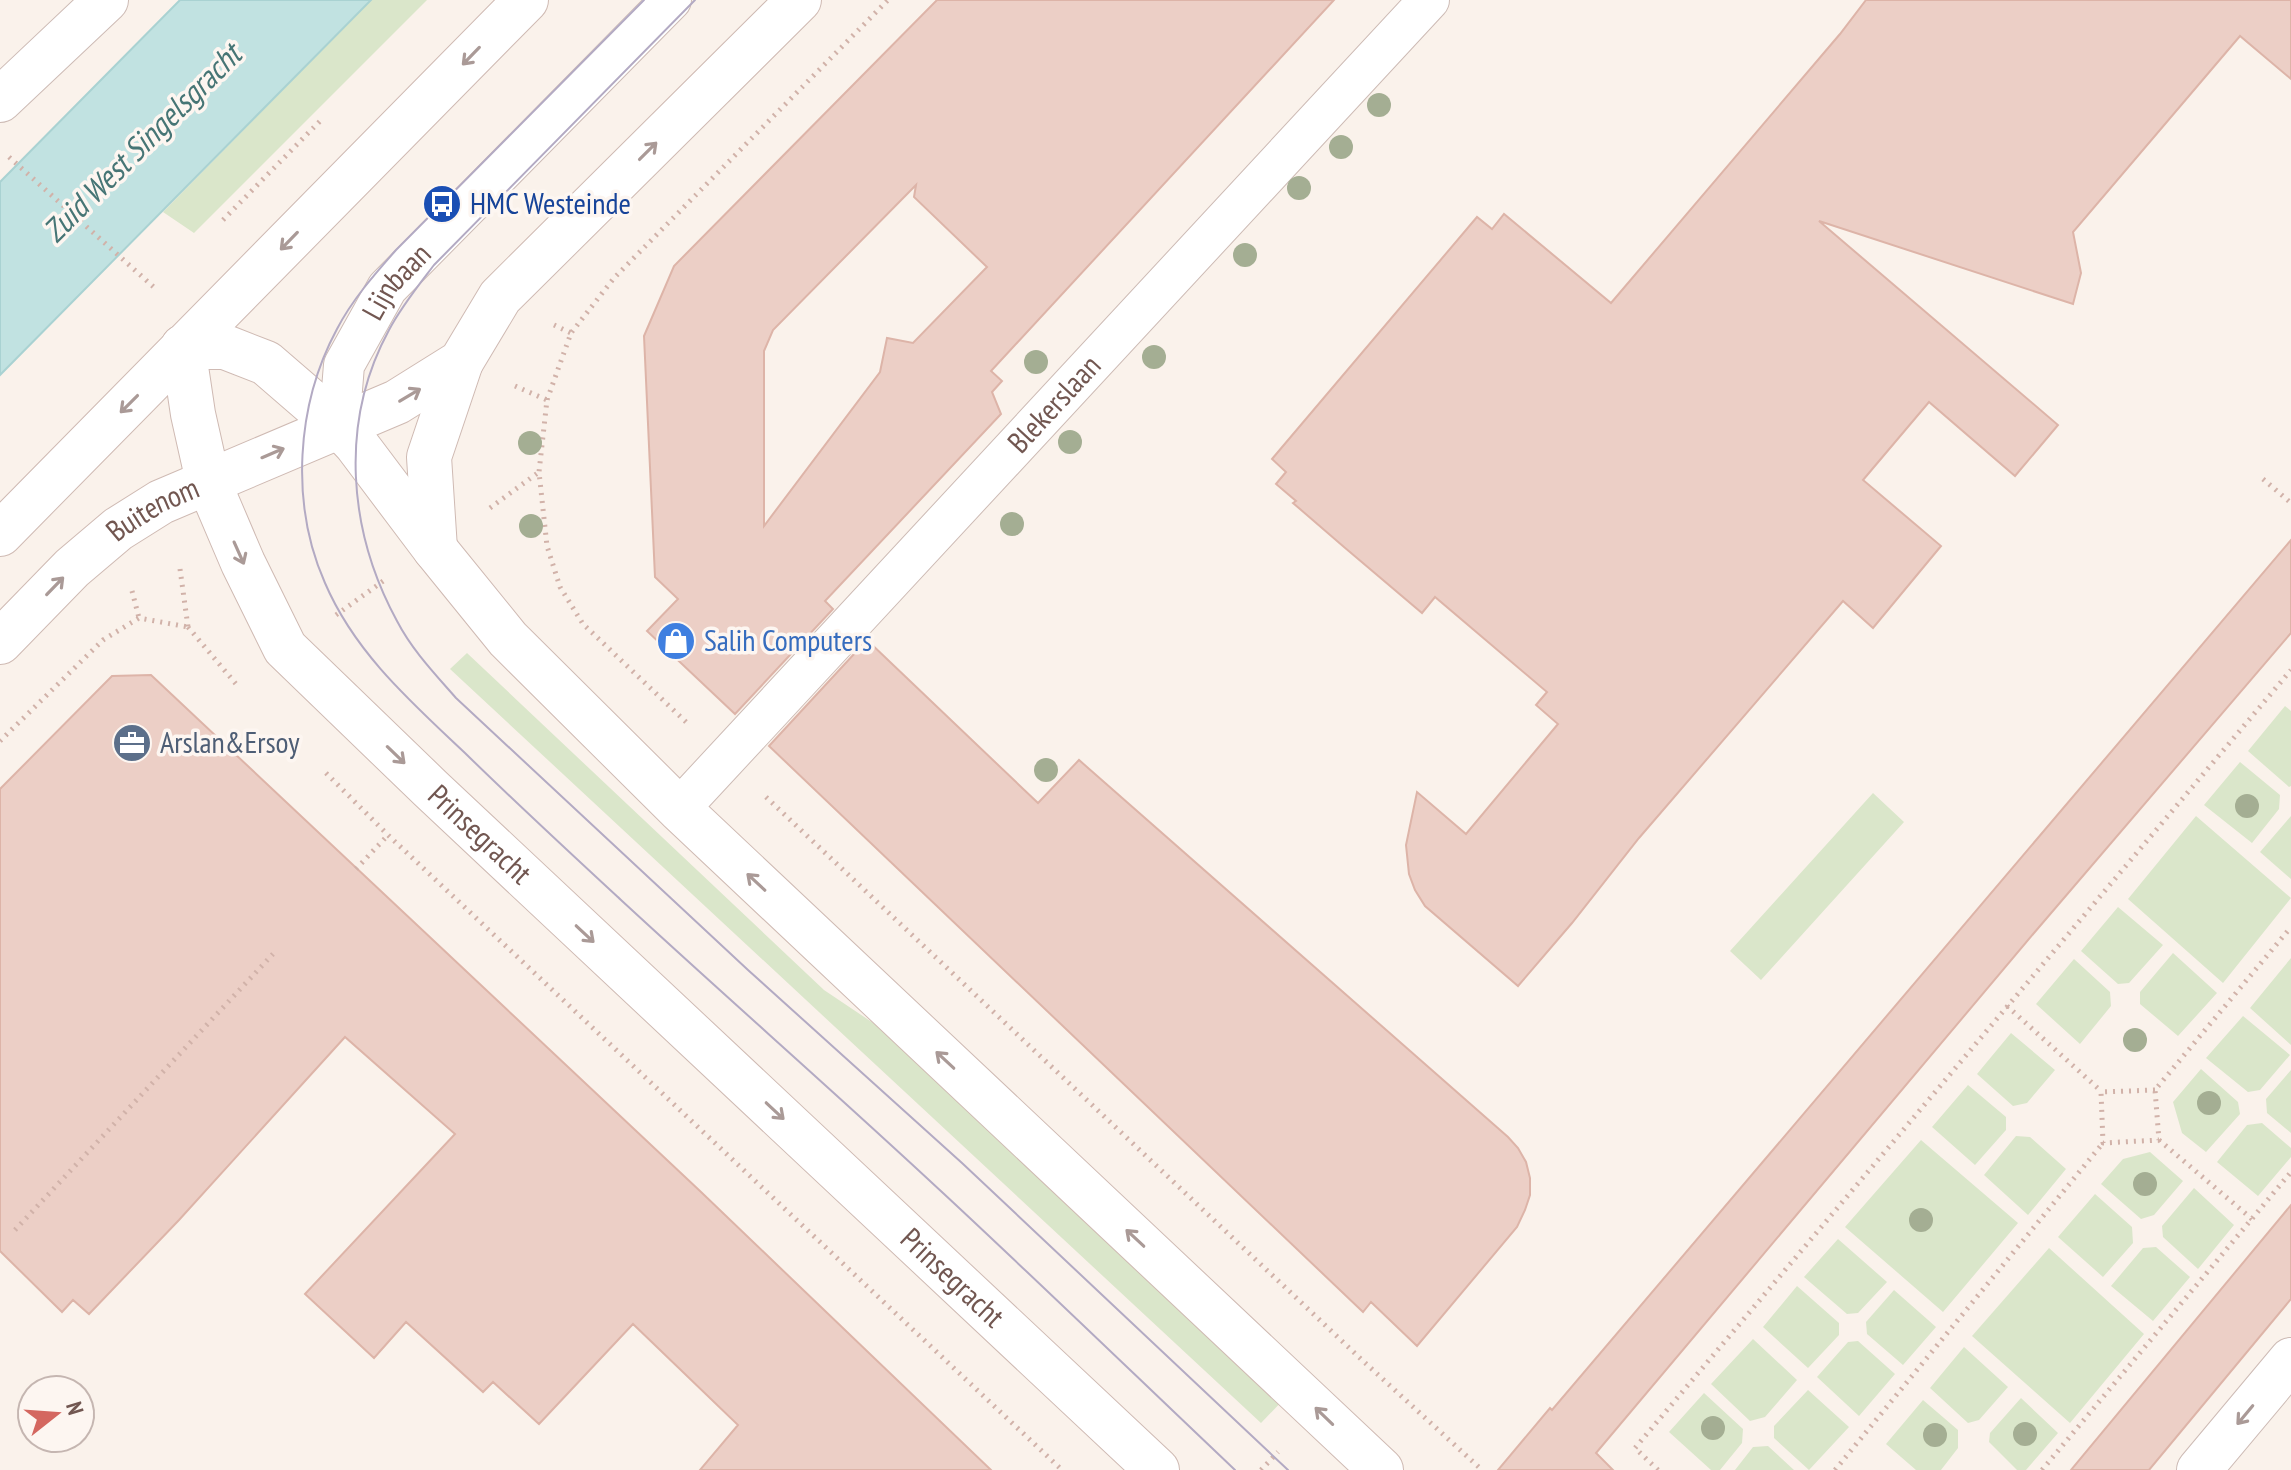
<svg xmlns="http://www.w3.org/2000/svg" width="2291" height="1470" font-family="'PT Sans Narrow',sans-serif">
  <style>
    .green { fill: #dae6ca }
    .water { fill: #c1e2e1; stroke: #a9d2d2; stroke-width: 2 }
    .building { fill: #eccfc6; stroke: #ddb4a8; stroke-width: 2; fill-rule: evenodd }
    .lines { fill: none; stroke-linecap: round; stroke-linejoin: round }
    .lane-casing { stroke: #cdbbb5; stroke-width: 42 }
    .street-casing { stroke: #cdbbb5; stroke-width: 46 }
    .secondary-casing { stroke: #cfbab3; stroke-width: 46 }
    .path { stroke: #d1b2a9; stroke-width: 5; stroke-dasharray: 2 6; stroke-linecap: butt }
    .lane { stroke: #fff; stroke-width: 40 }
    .street { stroke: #fff; stroke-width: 44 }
    .secondary { stroke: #fff; stroke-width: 44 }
    .tram { stroke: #b3aac3; stroke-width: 2 }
    .tree { fill: #a4ae93 }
    .oneway { stroke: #aa9a97 }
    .labels { text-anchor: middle; stroke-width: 7; stroke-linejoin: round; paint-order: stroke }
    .transit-label { font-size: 30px; fill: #164399; stroke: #fdf6f1; text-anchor: start }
    .street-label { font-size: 30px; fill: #725751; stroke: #fdf6f1 }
    .shop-label { font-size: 30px; fill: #366cbe; stroke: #fdf6f1; text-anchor: start }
    .service-label { font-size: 30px; fill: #4e5e75; stroke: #fdf6f1; text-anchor: start }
    .water-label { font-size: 32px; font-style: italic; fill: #467575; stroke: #fdf6f1 }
  </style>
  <rect width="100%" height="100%" fill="#faf2eb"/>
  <path class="green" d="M371 0H427L194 233 163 212Z
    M467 653 824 990 897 1039 1286 1397 1261 1423 450 669Z
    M2285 706 2291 711V786L2289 787 2248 751Z
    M2240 762 2280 795 2279 809 2252 843 2204 805Z
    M1873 793 1904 822 1761 980 1730 951Z
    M2196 816 2291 898 2223 983 2128 899Z
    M2291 816V879L2260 852Z
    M2118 907 2163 945 2129 983 2118 984 2081 951Z
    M2173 953 2217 993 2178 1036 2140 1004V992Z
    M2291 958V1045L2250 1008Z
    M2074 959 2110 992 2111 1006 2080 1044 2036 1004Z
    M2243 1016 2290 1055 2260 1090 2248 1092 2206 1058Z
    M2011 1033 2055 1070 2027 1103 2013 1106 1977 1074Z
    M2201 1069 2238 1102 2240 1114 2206 1152 2182 1133 2173 1102Z
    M2291 1070V1133L2267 1113 2266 1099Z
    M1968 1085 2006 1117V1130L1975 1165 1932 1127Z
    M2262 1123 2291 1148V1157L2258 1196 2217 1162 2247 1125Z
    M2016 1136 2030 1137 2066 1169 2028 1215 1984 1175Z
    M1921 1140 2018 1223 1943 1312 1845 1227Z
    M2150 1152 2183 1181 2154 1215 2141 1219 2101 1184 2123 1159Z
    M2194 1188 2234 1225 2198 1269 2163 1237 2162 1226Z
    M2095 1194 2132 1227 2133 1243 2103 1277 2058 1237Z
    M1838 1239 1887 1282 1858 1313 1847 1314 1804 1277Z
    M2156 1247 2190 1277 2153 1321 2111 1286 2143 1248Z
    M2049 1248 2144 1334 2070 1423 1972 1336Z
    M1797 1286 1839 1323V1335L1808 1368 1763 1327Z
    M1894 1290 1936 1327 1903 1365 1867 1334 1866 1322Z
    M1753 1339 1797 1380 1765 1417 1750 1421 1711 1384Z
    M1858 1341 1895 1374 1859 1416 1817 1377 1848 1342Z
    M1964 1347 2008 1387 1979 1420 1968 1423 1930 1388Z
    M1808 1390 1849 1427 1809 1470 1774 1438V1426Z
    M1704 1393 1743 1429 1742 1443 1720 1470H1711L1669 1432Z
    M2021 1398 2058 1433 2026 1470H2017L1989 1442 1990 1433Z
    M1923 1400 1958 1430V1448L1941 1470H1916L1886 1444Z
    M1768 1446 1794 1470H1735L1753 1447Z"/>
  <path class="water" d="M180 0H371L0 375V182Z"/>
  <path class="building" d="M937 0H1334L991 371 1002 381 992 392 1001 414 825 601 833 609 735 714 647 631 678 599 655 577 644 336 674 266ZM916 185 914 197 987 267 913 343 887 338 880 372 764 526V351L773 330Z
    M1866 0H2291V79L2240 36 2073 232 2081 273 2073 304 1819 221 2058 425 2015 476 1929 402 1863 480 1941 546 1873 628 1843 601 1639 838 1572 923 1518 986 1425 906 1415 890 1409 874 1406 845 1417 792 1466 834 1558 724 1536 705 1547 692 1435 597 1422 613 1344 547 1293 503 1296 501 1276 484 1286 472 1272 459 1477 217 1492 229 1504 214 1611 303 1840 34Z
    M2291 540V633L2034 933 1596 1453 1613 1470H1498L1550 1408 1552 1410Z
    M867 640 1038 803 1079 760 1508 1137 1518 1148 1526 1162 1530 1178V1195L1525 1210 1517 1227 1417 1346 1371 1302 1363 1312 769 746Z
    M151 675 700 1191 991 1470H700L738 1425 633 1324 539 1424 493 1382 483 1392 406 1322 374 1358 305 1294 455 1134 345 1037 179 1220 89 1314 73 1300 62 1312 0 1251V789L112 676Z
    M2291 1205V1299L2149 1470H2071Z"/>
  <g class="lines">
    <defs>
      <g id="lane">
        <path id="s1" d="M339 426 344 365 387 288 671 0"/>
        <path id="s2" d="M679 809 1429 0"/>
      </g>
      <path id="street" d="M0 100 106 0
        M2199 1470 2291 1360"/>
      <g id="secondary">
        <path d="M183 347H225L266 363 339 426 356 444 435 549 508 639 679 809 1381 1470"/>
        <path id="s3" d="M183 347 193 414 208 481 243 563 285 648 431 789 1157 1470"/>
        <path d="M0 534 526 0"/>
        <path d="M435 549 429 457 461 362"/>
        <path id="s4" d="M0 642 72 568 118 529 161 502 397 402 461 362 500 297 799 0"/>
      </g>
    </defs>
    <use href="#lane" class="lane-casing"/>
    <use href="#street" class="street-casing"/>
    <use href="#secondary" class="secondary-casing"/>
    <path class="path" d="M9 157 157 290
      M223 220 322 119
      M554 325 571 333
      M515 386 547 400
      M2263 479 2291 503
      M490 508 539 472
      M180 569 188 627
      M132 591 139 618
      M336 615 386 579
      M188 627 236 684
      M686 722 583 624 560 587 547 546 539 472 547 400 571 333 614 278 888 0
      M0 741 103 640 139 618 188 627
      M326 773 388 835 1062 1470
      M766 797 1362 1360 1482 1470
      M356 869 388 835
      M2007 1006 2101 1091
      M2155 1090 2101 1092 2103 1143 2159 1140 2155 1090 2291 927
      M2159 1140 2252 1219
      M15 1230 273 954
      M1261 1470 1278 1452
      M1658 1470 1635 1448 2291 670
      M1835 1470 2103 1143
      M2042 1470 2291 1172"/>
    <use href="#lane" class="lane"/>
    <use href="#street" class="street"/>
    <use href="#secondary" class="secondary"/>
    <path class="tram" d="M644 0 396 250C374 275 352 300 337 329 296 405 290 504 325 583 355 653 411 702 465 753 516 803 568 851 621 900 727 998 837 1094 943 1193 1041 1284 1138 1378 1235 1470
      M695 0 434 265C418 286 401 307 389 330 339 422 348 531 397 621 412 650 435 674 456 698L748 970 962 1163 1288 1470"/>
  </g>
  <g class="tree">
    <circle cx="1379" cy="105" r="12"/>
    <circle cx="1341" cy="147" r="12"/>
    <circle cx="1299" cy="188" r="12"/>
    <circle cx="1245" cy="255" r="12"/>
    <circle cx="1154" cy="357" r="12"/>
    <circle cx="1036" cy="362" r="12"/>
    <circle cx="1070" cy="442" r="12"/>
    <circle cx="530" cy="443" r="12"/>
    <circle cx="1012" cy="524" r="12"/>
    <circle cx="531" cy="526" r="12"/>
    <circle cx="1046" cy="770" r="12"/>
    <circle cx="2247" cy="806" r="12"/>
    <circle cx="2135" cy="1040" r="12"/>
    <circle cx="2209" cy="1103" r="12"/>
    <circle cx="2145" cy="1184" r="12"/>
    <circle cx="1921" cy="1220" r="12"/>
    <circle cx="1713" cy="1428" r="12"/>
    <circle cx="2025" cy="1434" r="12"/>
    <circle cx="1935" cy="1435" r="12"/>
  </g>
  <defs><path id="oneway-shaft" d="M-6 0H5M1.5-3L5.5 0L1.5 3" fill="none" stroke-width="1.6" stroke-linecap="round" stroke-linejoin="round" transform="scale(2)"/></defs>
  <g class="oneway">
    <use href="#oneway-shaft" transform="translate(471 56) rotate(134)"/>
    <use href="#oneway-shaft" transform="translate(648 151) rotate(-45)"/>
    <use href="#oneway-shaft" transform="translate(289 241) rotate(134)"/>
    <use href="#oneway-shaft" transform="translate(410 395) rotate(-31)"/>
    <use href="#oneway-shaft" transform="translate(129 404) rotate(135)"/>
    <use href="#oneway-shaft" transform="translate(273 453) rotate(-23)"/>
    <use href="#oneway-shaft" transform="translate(239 553) rotate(66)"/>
    <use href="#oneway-shaft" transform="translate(55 586) rotate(-46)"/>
    <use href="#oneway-shaft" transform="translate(396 755) rotate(44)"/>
    <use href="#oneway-shaft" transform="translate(756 882) rotate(-137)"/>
    <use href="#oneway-shaft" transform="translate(585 934) rotate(43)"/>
    <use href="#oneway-shaft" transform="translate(945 1060) rotate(-137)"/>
    <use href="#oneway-shaft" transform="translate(775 1111) rotate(43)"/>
    <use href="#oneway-shaft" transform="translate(1135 1238) rotate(-137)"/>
    <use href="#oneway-shaft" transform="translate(2245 1415) rotate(130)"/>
    <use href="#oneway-shaft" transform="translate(1324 1416) rotate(-136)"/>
  </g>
  <defs>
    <symbol id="bus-disc" viewBox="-11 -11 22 22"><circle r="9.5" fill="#1a4fb4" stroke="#fdf6f1"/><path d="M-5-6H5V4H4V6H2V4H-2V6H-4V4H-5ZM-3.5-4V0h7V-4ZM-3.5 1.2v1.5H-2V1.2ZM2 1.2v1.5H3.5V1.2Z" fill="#fff"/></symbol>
    <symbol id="shop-disc" viewBox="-11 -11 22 22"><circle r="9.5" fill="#3f7fe0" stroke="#fdf6f1"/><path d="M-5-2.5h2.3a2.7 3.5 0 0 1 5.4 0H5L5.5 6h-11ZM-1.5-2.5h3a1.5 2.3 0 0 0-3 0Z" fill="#fff"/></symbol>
    <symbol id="office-disc" viewBox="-11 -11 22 22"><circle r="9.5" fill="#5c6f8a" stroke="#fdf6f1"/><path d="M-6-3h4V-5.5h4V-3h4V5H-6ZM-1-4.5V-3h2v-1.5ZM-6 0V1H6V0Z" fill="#fff"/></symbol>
  </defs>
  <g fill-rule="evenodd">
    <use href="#bus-disc" x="420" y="182" width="44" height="44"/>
    <use href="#shop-disc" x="654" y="619" width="44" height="44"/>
    <use href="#office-disc" x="110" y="721" width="44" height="44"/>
  </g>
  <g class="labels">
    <g class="transit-label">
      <text x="470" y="214">HMC Westeinde</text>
    </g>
    <g class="street-label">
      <text dy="10" stroke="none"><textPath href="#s1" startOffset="160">Lijnbaan</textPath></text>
      <text dy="10" stroke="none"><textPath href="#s2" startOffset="552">Blekerslaan</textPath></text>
      <text dy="10" stroke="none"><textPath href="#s4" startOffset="204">Buitenom</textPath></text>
      <text dy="10" stroke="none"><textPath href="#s3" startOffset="590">Prinsegracht</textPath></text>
      <text dy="10" stroke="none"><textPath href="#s3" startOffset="1238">Prinsegracht</textPath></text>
    </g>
    <g class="shop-label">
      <text x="704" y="651">Salih Computers</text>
    </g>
    <g class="service-label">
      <text x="160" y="753">Arslan&amp;Ersoy</text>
    </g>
    <g class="water-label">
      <text transform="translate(142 143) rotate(-45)" y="11">Zuid West Singelsgracht</text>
    </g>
  </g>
  <g transform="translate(56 1414) rotate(73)"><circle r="38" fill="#fdf6f1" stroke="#c5b6b1" stroke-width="2"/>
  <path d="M0-6L14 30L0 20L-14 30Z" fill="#d46760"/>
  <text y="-12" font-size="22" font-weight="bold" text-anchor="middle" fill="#725751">N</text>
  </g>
</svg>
